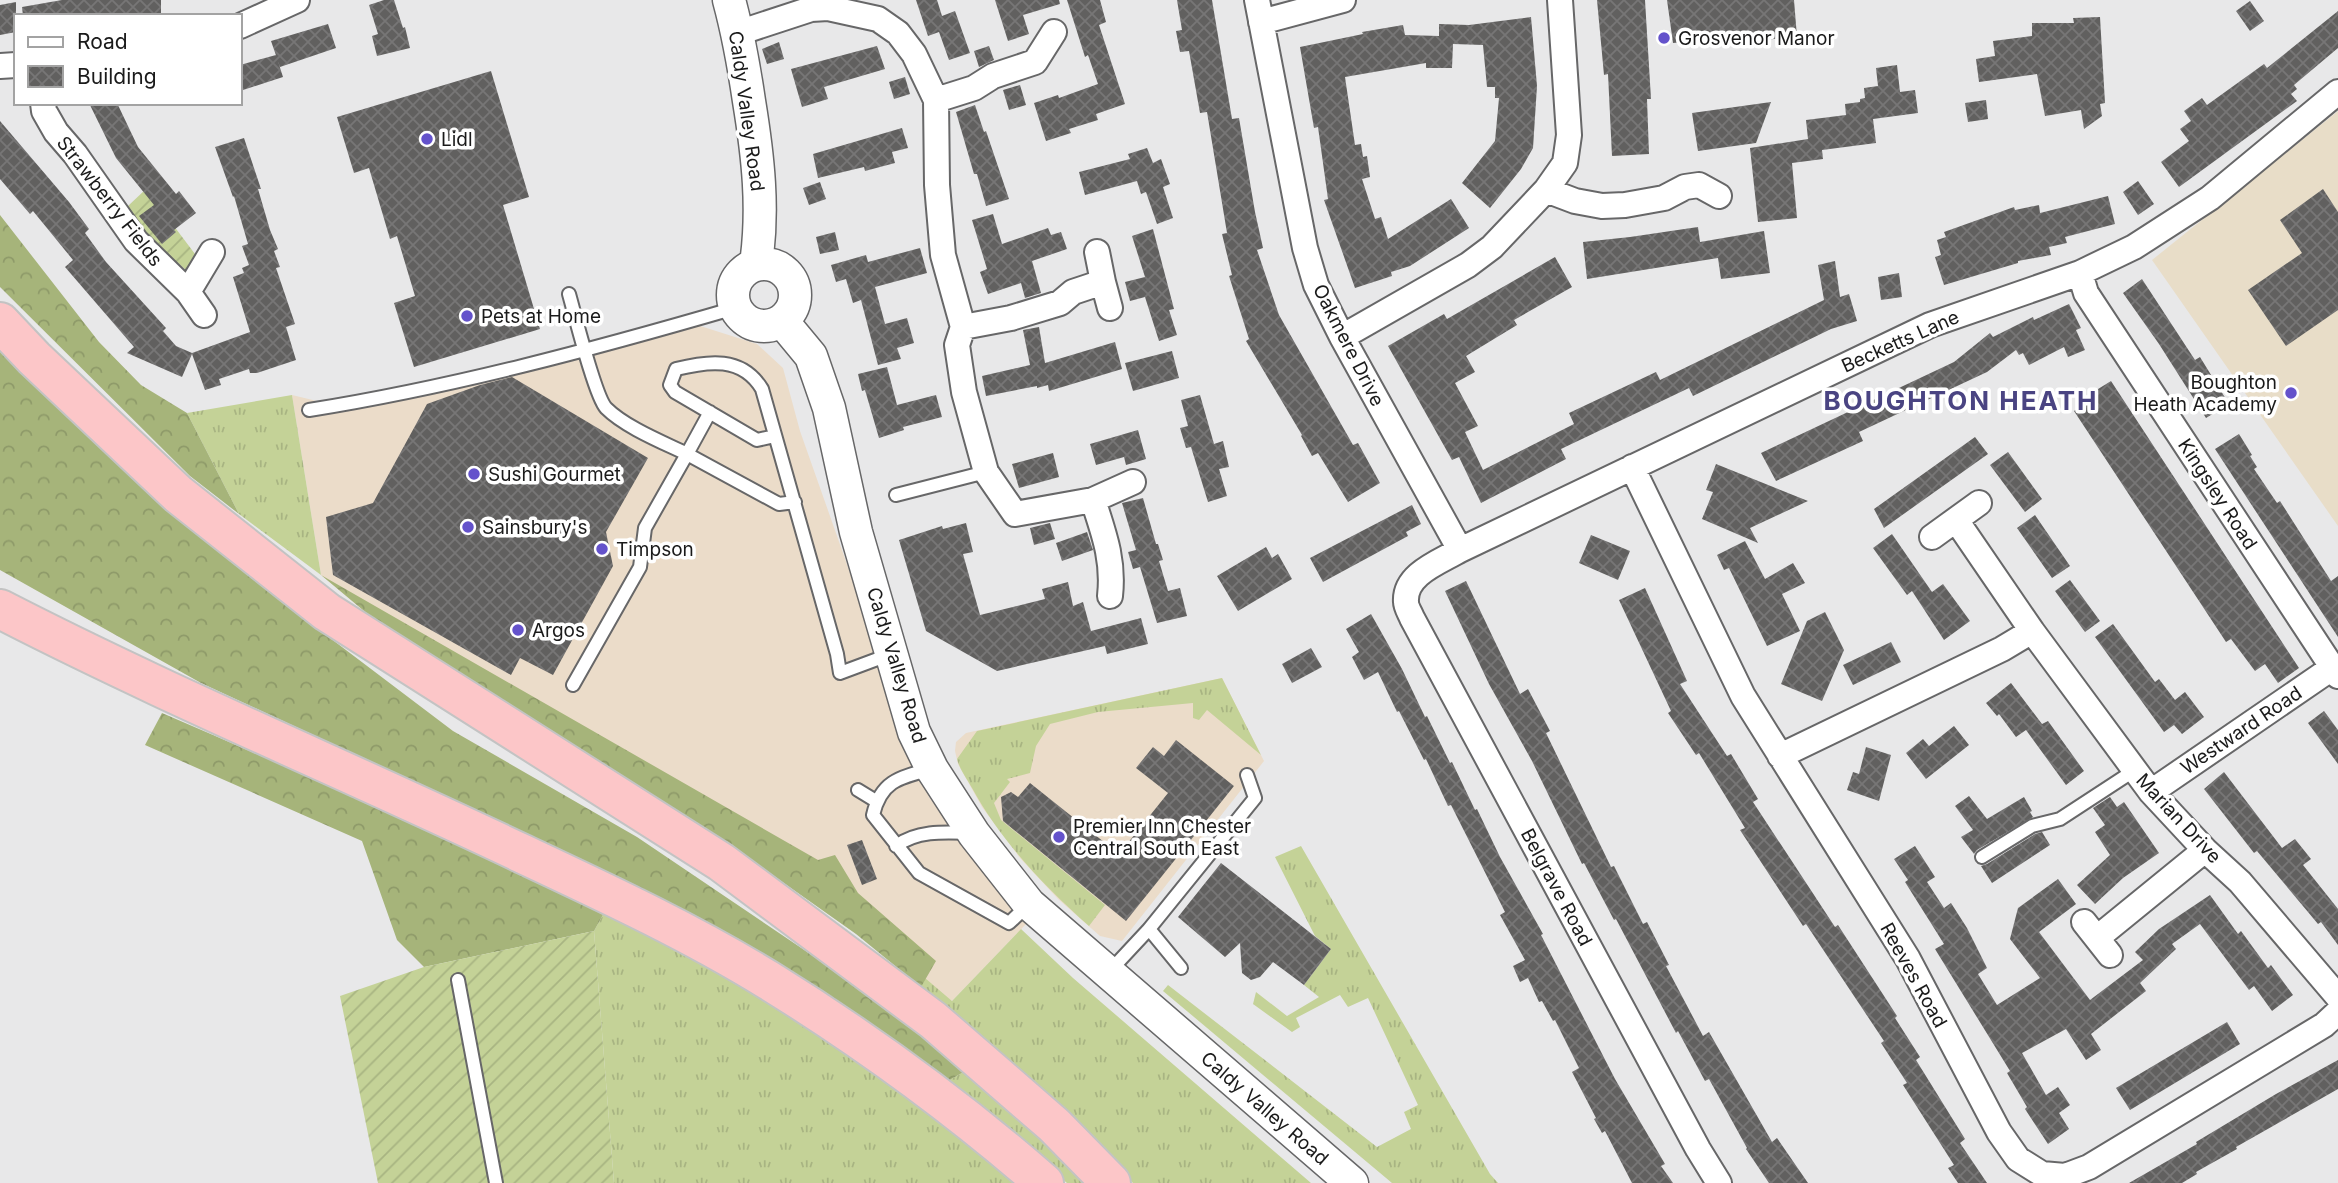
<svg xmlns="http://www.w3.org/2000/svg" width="2338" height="1183" font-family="Inter,sans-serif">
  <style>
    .commercial { fill: #ebdcc9 }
    .education { fill: #e8ddc8 }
    .grass { fill: url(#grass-tufts) }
    .forest { fill: url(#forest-crowns) }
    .garden { fill: url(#garden-furrows) }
    .building { fill: url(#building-cross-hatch) }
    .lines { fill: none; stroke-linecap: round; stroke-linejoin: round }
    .service-casing { stroke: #676768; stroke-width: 16 }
    .minor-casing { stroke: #676768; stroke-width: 28 }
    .tertiary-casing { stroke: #676768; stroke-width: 35 }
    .trunk-casing { stroke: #c3c3c3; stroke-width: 42 }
    .service { stroke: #fff; stroke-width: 12 }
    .minor { stroke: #fff; stroke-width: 24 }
    .tertiary { stroke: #fff; stroke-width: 32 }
    .trunk { stroke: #fcc6c8; stroke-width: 38 }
    .poi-dot { fill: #6452cb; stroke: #fff; stroke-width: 2.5 }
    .labels { text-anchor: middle; stroke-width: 7; stroke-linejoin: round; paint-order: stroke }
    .poi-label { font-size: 19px; fill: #1a1a1a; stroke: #fff; text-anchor: start }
    .street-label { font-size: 19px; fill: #1a1a1a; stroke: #fff }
    .district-label { font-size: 26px; font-weight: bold; letter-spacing: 2px; fill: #4a4482; stroke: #fff }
  </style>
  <defs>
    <pattern id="grass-tufts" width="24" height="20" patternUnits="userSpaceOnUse" patternTransform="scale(1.75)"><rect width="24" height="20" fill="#c4d297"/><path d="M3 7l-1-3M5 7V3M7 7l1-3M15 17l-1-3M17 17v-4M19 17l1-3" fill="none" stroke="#a8b482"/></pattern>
    <pattern id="forest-crowns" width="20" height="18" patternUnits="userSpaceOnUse" patternTransform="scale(1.75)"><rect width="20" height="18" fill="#a6b47a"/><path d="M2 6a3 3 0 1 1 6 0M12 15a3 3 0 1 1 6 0" fill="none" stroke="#8e9a69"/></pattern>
    <pattern id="garden-furrows" width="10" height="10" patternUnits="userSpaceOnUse" patternTransform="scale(1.75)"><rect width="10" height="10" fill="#c4d297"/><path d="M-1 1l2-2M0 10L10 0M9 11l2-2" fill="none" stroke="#a8b482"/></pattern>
    <pattern id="building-cross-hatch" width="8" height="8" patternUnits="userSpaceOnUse" patternTransform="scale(1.75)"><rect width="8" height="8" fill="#61605f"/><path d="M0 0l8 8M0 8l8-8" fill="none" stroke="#777676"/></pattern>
  </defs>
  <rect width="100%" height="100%" fill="#e8e8e9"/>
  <path class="commercial" d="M694 324 757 344 783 368 800 431 929 797 982 869 1027 923 952 1001 730 845 406 646 321 575 292 395 325 403 586 351Z
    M1222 678 1264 761 1122 941 1100 936 1058 899 1020 858 982 807 958 764 955 751 956 742 966 733Z"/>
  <path class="education" d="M2338 111V526L2152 260Z"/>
  <path class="grass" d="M292 395 321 575 239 514 187 413Z
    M1222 678 1261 755 1207 710 1199 720 1193 718V703L1098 712 1050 724 1036 746 1030 773 1007 779 1010 782 994 803 1001 820 1105 905 1089 926C1044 886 1001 841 972 788 967 779 960 770 957 759L977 731Z
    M1301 846 1490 1174 1498 1183H1392L1163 991 1168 985 1377 1147 1411 1129 1404 1112 1418 1105 1368 998 1348 1007 1340 995 1296 1018 1300 1027 1292 1032 1253 1004 1256 992 1287 1016 1319 997 1304 985 1331 949 1315 936 1275 857Z
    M605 911 817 1029 1023 1183H614L594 931Z
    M1021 929 1073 978 1311 1183H1133L1033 1085 921 987 925 978 952 1001Z
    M967 1070 1092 1183H1067L948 1081Z"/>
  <path class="forest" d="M0 215 99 342 141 385 187 413 239 514 190 476 0 287Z
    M0 339 115 462 264 588 453 731 637 837 868 993 967 1070 948 1081 686 913 518 830 201 683 0 570Z
    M321 575 818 860 835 855 858 893 936 961 921 987 856 934 730 845 499 706 406 646Z
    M162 713C310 777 459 841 605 911L594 931 424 967 397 940 362 841 145 745Z"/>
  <path class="garden" d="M146 189 195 254 186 270 178 263 171 266 127 207Z
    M594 931 614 1183H378L340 996 424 967Z"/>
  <path class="building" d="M62 0H161V16H143L142 13 121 16H23L22 7Z
    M384 0H394L403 28 405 27 410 48 377 56 372 36 378 34 369 5Z
    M916 0H937L942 16 955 11 970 53 949 60 939 32 928 36Z
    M995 0H1059L1060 4 1023 15 1029 34 1008 41Z
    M1067 0H1100L1106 22 1099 25 1125 104 1096 114 1098 120 1069 129 1071 133 1046 141 1034 103 1058 95 1059 98 1098 84 1088 55 1085 57Z
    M1177 0H1212L1232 119 1239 118 1255 212 1263 248 1257 250 1279 315 1353 445 1358 443 1380 483 1348 502 1318 453 1312 456 1301 436 1302 435 1246 341 1249 339 1229 276 1232 275 1222 234 1227 233 1207 112 1200 113 1189 51 1180 52 1176 31 1182 30Z
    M1597 0H1645L1651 99H1647L1649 154 1612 156 1608 74 1604 75Z
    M1667 0H1794L1797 37 1750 41 1749 36 1673 43Z
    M2250 1 2264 21 2250 31 2236 11Z
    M16 2V32L0 35V5Z
    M2338 11V48L2294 85 2297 89 2291 94 2297 101 2179 187 2161 162 2189 141 2180 129 2191 121 2184 111 2202 98 2207 105 2264 64 2267 68Z
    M1531 17 1537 86 1533 148 1521 169 1490 208 1462 183 1495 141 1499 98H1495V87H1487L1483 45 1453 44 1452 68H1426V63L1345 77 1355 145 1361 144 1363 157 1367 156 1370 177 1362 179 1375 219 1381 217 1388 239 1451 199 1469 228 1410 266 1391 272 1392 276 1355 288 1324 200 1328 199 1318 127 1314 128 1300 47 1363 34 1362 32 1403 25 1405 35 1439 36V24L1469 25Z
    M2100 17 2105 103 2100 104 2102 116 2084 129 2081 110 2045 116 2037 74 1979 82 1976 59 1995 56 1993 41 2032 36V23H2074L2073 18Z
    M328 24 336 48 280 67 271 41Z
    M779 42 784 59 767 64 762 49Z
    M877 46 885 69 824 87 828 99 802 107 791 69Z
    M989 46 994 60 979 67 974 51Z
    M276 55 283 77 240 91V65Z
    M1897 65 1900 92 1915 90 1918 113 1873 119 1876 143 1822 150 1823 159 1792 163 1797 218 1758 222 1750 148 1808 139 1806 120 1846 115 1845 104 1860 102V99L1865 98 1864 88 1878 86 1876 68Z
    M491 71 529 197 503 205 540 329 414 367 394 303 415 296 397 236 390 239 369 168 354 173 337 117Z
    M905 77 910 94 894 99 889 82Z
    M1020 85 1026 105 1009 110 1003 90Z
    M1986 100 1988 119 1968 122 1965 103Z
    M1771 102 1756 143 1698 151 1692 113Z
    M89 103H117L138 147 176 194 179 191 196 213 174 230 176 232 162 244 139 216 154 205 116 158Z
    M975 105 984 132 986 131 1009 199 986 206 977 174H974L956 112Z
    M0 121 69 202 89 229 85 233 106 262 166 328 163 331 176 346 192 353 250 332 233 277 244 273 242 268 249 265 242 246 248 244 234 196 233 197 215 147 244 138 261 189H258L270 230 278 249 274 251 280 267 276 268 295 324 286 327 296 360 257 373H250L249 369 219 379 221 385 205 390 192 354 182 377 127 353 134 347 65 267 73 260 33 211 30 214 0 179Z
    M902 128 908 148 892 152 895 163 865 171 864 167 818 178 813 154Z
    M1147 148 1153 163 1161 159 1170 184 1163 187 1173 218 1157 224 1146 192 1141 194 1137 181 1085 195 1079 172 1130 159 1128 154Z
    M2138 181 2154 204 2138 215 2123 192Z
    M820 182 826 199 809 205 803 188Z
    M2323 189 2338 212V310L2286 346 2248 290 2302 253 2280 220Z
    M2108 196 2115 224 2065 237 2067 243 2049 247 2051 255 2018 261V263L1944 285 1935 257 1941 255 1937 240 1946 237 1944 232 2014 207 2015 210 2039 205 2040 213Z
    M993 214 1002 244 1048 228 1051 235 1061 232 1067 249 1032 261 1041 293 1025 298 1021 283 988 294 980 272 987 269 972 220Z
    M1698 227 1700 242 1764 231 1770 273 1721 279 1718 258 1587 279 1583 242 1630 237Z
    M1153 229 1174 309 1169 310 1177 335 1159 341 1145 297 1130 301 1125 282 1145 277 1132 236Z
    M835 232 839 250 820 254 816 237Z
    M920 248 927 273 875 287 885 324 907 318 914 343 897 348 901 359 878 365 861 300 853 303 846 279 836 282 831 265 866 255 868 262Z
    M1555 257 1572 287 1514 320 1517 325 1466 356 1475 372 1455 383 1478 426 1465 432 1483 470 1574 424 1569 413 1656 372 1660 380 1824 300 1818 265 1835 261 1840 297 1849 294 1857 321 1831 329 1693 396 1689 388 1561 449 1566 459 1481 503 1459 457 1452 460 1388 346 1444 314 1447 319Z
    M1899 273 1902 297 1881 300 1878 277Z
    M2142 279 2195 360 2200 357 2229 404 2206 418 2159 344 2123 293Z
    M2069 304 2081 328 2076 330 2085 350 2068 357 2064 347 2029 365 2023 353 2019 355 2016 350 1987 372 1859 432 1863 441 1776 481 1761 453 1954 362 1990 333 1993 337 2033 317 2034 320Z
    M1039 327 1045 363 1115 342 1122 369 1049 391 1048 385 1037 388V386L986 396 982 376 1030 365 1023 330Z
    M1172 351 1179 378 1133 391 1125 363Z
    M887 367 897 405 936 395 942 417 903 427 904 430 879 438 865 390 862 391 858 374Z
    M512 377 648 458 606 532 613 566 553 675 520 658 511 675 333 575 326 517 373 503 427 404 480 385Z
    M2111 381 2299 668 2278 683 2265 664 2255 671 2231 639 2226 642 2074 411 2093 398 2090 394Z
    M1200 395 1214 444 1223 441 1229 467 1219 469 1227 496 1208 502 1191 447 1186 448 1180 428 1188 426 1181 400Z
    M1138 430 1146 459 1126 465 1124 457 1096 465 1090 444Z
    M2239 434 2252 455 2250 456 2257 467 2254 469 2277 503 2280 501 2331 581 2338 576V637L2215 449Z
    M1975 437 1988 454 1884 528 1874 509Z
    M2008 452 2042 499 2025 512 1990 465Z
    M1053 453 1059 477 1019 488 1012 464Z
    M1716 464 1808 501 1750 528 1758 543 1702 519 1713 492 1706 490Z
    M1143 498 1156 544H1158L1163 560 1159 561 1168 591 1180 588 1187 616 1157 623 1140 567 1133 569 1128 552 1136 550 1122 503Z
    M1412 505 1421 524 1406 532 1408 536 1323 582 1310 558Z
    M2035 515 2070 566 2052 578 2017 528Z
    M966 523 973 552 963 554 980 615 1045 599 1042 589 1068 582 1073 606 1083 602 1091 631 1141 618 1148 644 1107 654 1105 646 997 671 926 631 899 540 942 526 943 529Z
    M1050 523 1055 539 1034 545 1030 528Z
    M1087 532 1093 550 1062 561 1056 543Z
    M1892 534 1932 592 1943 584 1970 621 1944 640 1912 591 1907 595 1873 548Z
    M1591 535 1630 551 1618 580 1579 563Z
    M1745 541 1765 579 1793 563 1805 583 1782 594 1800 631 1767 646 1729 568 1724 570 1717 555Z
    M1266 547 1272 558 1278 554 1292 579 1238 611 1217 576Z
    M2070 580 2100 621 2085 632 2055 591Z
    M1466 581 1520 694 1528 689 1550 731 1546 733 1611 867 1614 866 1643 924 1647 922 1669 965 1666 966 1703 1036 1709 1032 1772 1142 1777 1138 1808 1183H1769L1746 1149 1747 1148 1709 1079 1705 1081 1678 1031 1676 1033 1616 919 1614 920 1584 863 1582 864 1532 761 1489 684 1445 591Z
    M1645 588 1687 681 1680 684 1727 756 1731 754 1758 799 1753 802 1835 927 1838 925 1897 1016 1895 1018 1920 1057 1916 1060 1965 1139 1960 1143 1987 1183H1958L1948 1168 1954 1165 1903 1085 1907 1083 1881 1043 1884 1041 1806 924 1803 926 1740 830 1745 828 1699 753 1696 755 1668 713 1671 711 1619 600Z
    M1825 612 1844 650 1822 701 1781 684 1807 621Z
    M1371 614 1402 669 1425 717 1427 716 1450 763 1452 762 1475 810 1477 809 1500 857 1543 934 1541 935 1615 1079 1665 1164 1661 1166 1673 1183H1632L1605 1131 1602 1133 1594 1119 1596 1118 1572 1072 1579 1068 1555 1020 1553 1021 1542 1001 1539 1002 1528 978 1520 982 1513 966 1525 960 1500 915 1505 912 1451 805 1448 806 1426 759 1424 760 1399 711 1397 712 1378 672 1364 680 1352 657 1359 652 1346 629Z
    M2113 624 2155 682 2159 679 2175 700 2185 692 2204 717 2182 734 2174 725 2164 732 2095 637Z
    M1891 642 1901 662 1853 685 1843 665Z
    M1311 648 1322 667 1292 683 1282 664Z
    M2011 683 2042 724 2048 721 2084 771 2066 785 2026 730 2016 737 1999 714 1997 716 1986 703Z
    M2324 711 2338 730V764L2308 723Z
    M1954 726 1969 745 1926 779 1906 753 1923 739 1929 746Z
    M1176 740 1234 786 1126 921 1003 821 1001 797 1011 792 1018 797 1030 783 1119 854 1168 793 1136 768 1153 747 1164 756Z
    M1866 747 1891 755 1879 801 1847 790 1853 772 1859 774Z
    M2224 772 2282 848 2295 839 2311 859 2303 865 2338 909V945L2321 922 2318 924 2257 851 2254 853 2204 789Z
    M1969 796 1987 819 2024 797 2032 811 2030 812 2033 817 1977 850 1974 854 1961 837 1973 830 1955 806Z
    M2110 797 2117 807 2124 802 2159 853 2123 878 2095 904 2077 885 2110 855 2095 832 2105 825 2093 808Z
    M2042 832 2050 845 1992 883 1981 866 1987 864 2035 834Z
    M862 840 877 879 862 885 847 845Z
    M1915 846 1935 877 1927 882 1944 908 1951 903 1967 928 1987 968 1978 974 1997 1005 2040 978 2010 939 2018 908 2058 879 2076 904 2039 932 2090 1000 2143 960 2135 952 2159 929 2210 895 2238 934 2241 931 2268 968 2271 965 2293 995 2272 1011 2254 986 2249 990 2200 924 2172 944 2176 949 2140 983 2146 991 2091 1034 2101 1050 2086 1060 2066 1029 2022 1053 2046 1095 2058 1087 2070 1105 2059 1113 2069 1129 2048 1144 2025 1109 2027 1107 2007 1073 2010 1071 1935 949 1944 944 1905 882 1908 880 1894 859Z
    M1221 863 1331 949 1304 985 1273 962 1260 977 1251 980 1242 973 1240 943 1225 957 1178 917Z
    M2227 1022 2240 1044 2130 1110 2116 1088Z
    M2338 1060V1089L2236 1147 2237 1149 2196 1172 2197 1174 2182 1183H2129L2197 1144 2196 1142 2276 1094Z"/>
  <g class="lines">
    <defs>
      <path id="service" d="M569 294C575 315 595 396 606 408 625 427 662 442 687 454L645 528 640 567 573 685
        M309 410C453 387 594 349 735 308
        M710 412 687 454 779 504 795 502
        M775 436 757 440 675 392 670 385 676 369C708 361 742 356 762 389L837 654 840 673 891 654
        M896 495 986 472
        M932 769C901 777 881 780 873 815L919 873 1009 923 1029 904
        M858 790 876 801
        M896 846C917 830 945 832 971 833
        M1982 857 2032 826 2060 819 2135 770
        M1149 929 1181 968
        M1108 973 1149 929 1255 798 1247 775
        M458 980 496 1183"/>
      <path id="minor" d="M1257 0 1305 248 1316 285 1342 337 1460 550
        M1261 22 1343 0
        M240 26 297 0
        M738 33 811 9 828 8 878 19 898 33 914 54 936 100 937 185 943 255 963 327 957 345 964 392 986 472 1015 514 1093 500C1104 534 1114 560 1110 596
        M0 66 16 65
        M936 100 974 88 993 76 1035 62 1054 32
        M43 103 44 111 56 132 75 154 136 241 188 292 204 315
        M1546 190 1575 201 1602 206 1625 205 1664 198 1685 187 1699 185 1719 196
        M2080 273 2086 293 2338 676
        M1103 282 1110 308
        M188 292 212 252
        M963 327 1011 318 1060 303 1073 292 1103 282 1097 252
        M1342 337 1468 265 1492 247 1546 190 1565 163 1569 135 1560 0
        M1632 467 1743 696 1908 959 1999 1132 2018 1159 2042 1174 2065 1176 2089 1167 2324 1025 2338 1012
        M1093 500 1133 482
        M1956 520 2032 631
        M1932 537 1979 503
        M1780 756 2002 649 2032 631 2151 792 2205 850 2240 882 2338 997
        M2151 792 2332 668
        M2084 922 2110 955
        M2097 938 2205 850
        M1719 1183 1698 1149 1412 618C1410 613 1406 607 1406 602 1404 574 1440 562 1460 550L1930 325 2080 273 2134 247 2210 198 2338 92"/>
      <path id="tertiary" d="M729 0C738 33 744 67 749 101 758 156 764 209 756 264
        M733 295a31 31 0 1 1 62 0a31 31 0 1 1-62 0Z
        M782 321 811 356 829 408 856 532 914 732 932 769 974 834 1029 904 1352 1183"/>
      <path id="trunk" d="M0 322 34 358 178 494 327 612 721 862 933 1020 1054 1125 1111 1183
        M0 609C171 697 349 771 523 854 606 893 690 932 768 980 865 1040 958 1108 1044 1183"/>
    </defs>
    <use href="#service" class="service-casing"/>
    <use href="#minor" class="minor-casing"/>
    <use href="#tertiary" class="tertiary-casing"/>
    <use href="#trunk" class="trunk-casing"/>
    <use href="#service" class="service"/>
    <use href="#minor" class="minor"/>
    <use href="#tertiary" class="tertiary"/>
    <use href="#trunk" class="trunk"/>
  </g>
  <g class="poi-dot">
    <circle cx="1664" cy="38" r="7"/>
    <circle cx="427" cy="139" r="7"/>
    <circle cx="467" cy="316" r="7"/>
    <circle cx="2291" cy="393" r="7"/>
    <circle cx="474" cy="474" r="7"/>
    <circle cx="468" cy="527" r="7"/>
    <circle cx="602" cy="549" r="7"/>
    <circle cx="518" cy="630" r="7"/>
    <circle cx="1059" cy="837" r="7"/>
  </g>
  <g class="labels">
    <g class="poi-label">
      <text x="1678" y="45">Grosvenor Manor</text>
      <text x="441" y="146">Lidl</text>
      <text x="481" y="323">Pets at Home</text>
      <text x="2277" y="389" text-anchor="end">Boughton<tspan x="2277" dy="22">Heath Academy</tspan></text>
      <text x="488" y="481">Sushi Gourmet</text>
      <text x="482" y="534">Sainsbury's</text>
      <text x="616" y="556">Timpson</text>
      <text x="532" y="637">Argos</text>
      <text x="1073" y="833">Premier Inn Chester<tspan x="1073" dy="22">Central South East</tspan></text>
    </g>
    <g class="street-label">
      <text transform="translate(747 111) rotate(82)" y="7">Caldy Valley Road</text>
      <text transform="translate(110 201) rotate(52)" y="7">Strawberry Fields</text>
      <text transform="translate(1900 341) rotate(-24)" y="7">Becketts Lane</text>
      <text transform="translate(1349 345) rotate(63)" y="7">Oakmere Drive</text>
      <text transform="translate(2218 494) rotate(57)" y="7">Kingsley Road</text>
      <text transform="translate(897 665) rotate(73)" y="7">Caldy Valley Road</text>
      <text transform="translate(2241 730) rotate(-34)" y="7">Westward Road</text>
      <text transform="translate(2179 818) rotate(47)" y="7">Marian Drive</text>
      <text transform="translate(1557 887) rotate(62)" y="7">Belgrave Road</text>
      <text transform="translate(1914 975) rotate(61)" y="7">Reeves Road</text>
      <text transform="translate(1265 1108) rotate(41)" y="7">Caldy Valley Road</text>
    </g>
    <g class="district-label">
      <text x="1961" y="410">BOUGHTON HEATH</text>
    </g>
  </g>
  <rect x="14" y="14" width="228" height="91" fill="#ffffff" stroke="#a3a3a3" stroke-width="2"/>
  <rect x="28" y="37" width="35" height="10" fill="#ffffff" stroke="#a3a3a3" stroke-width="2"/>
  <text x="77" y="49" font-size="21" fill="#1a1a1a">Road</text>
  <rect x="28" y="66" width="35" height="21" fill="url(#building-cross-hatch)" stroke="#a3a3a3" stroke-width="2"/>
  <text x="77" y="84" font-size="21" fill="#1a1a1a">Building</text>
</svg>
